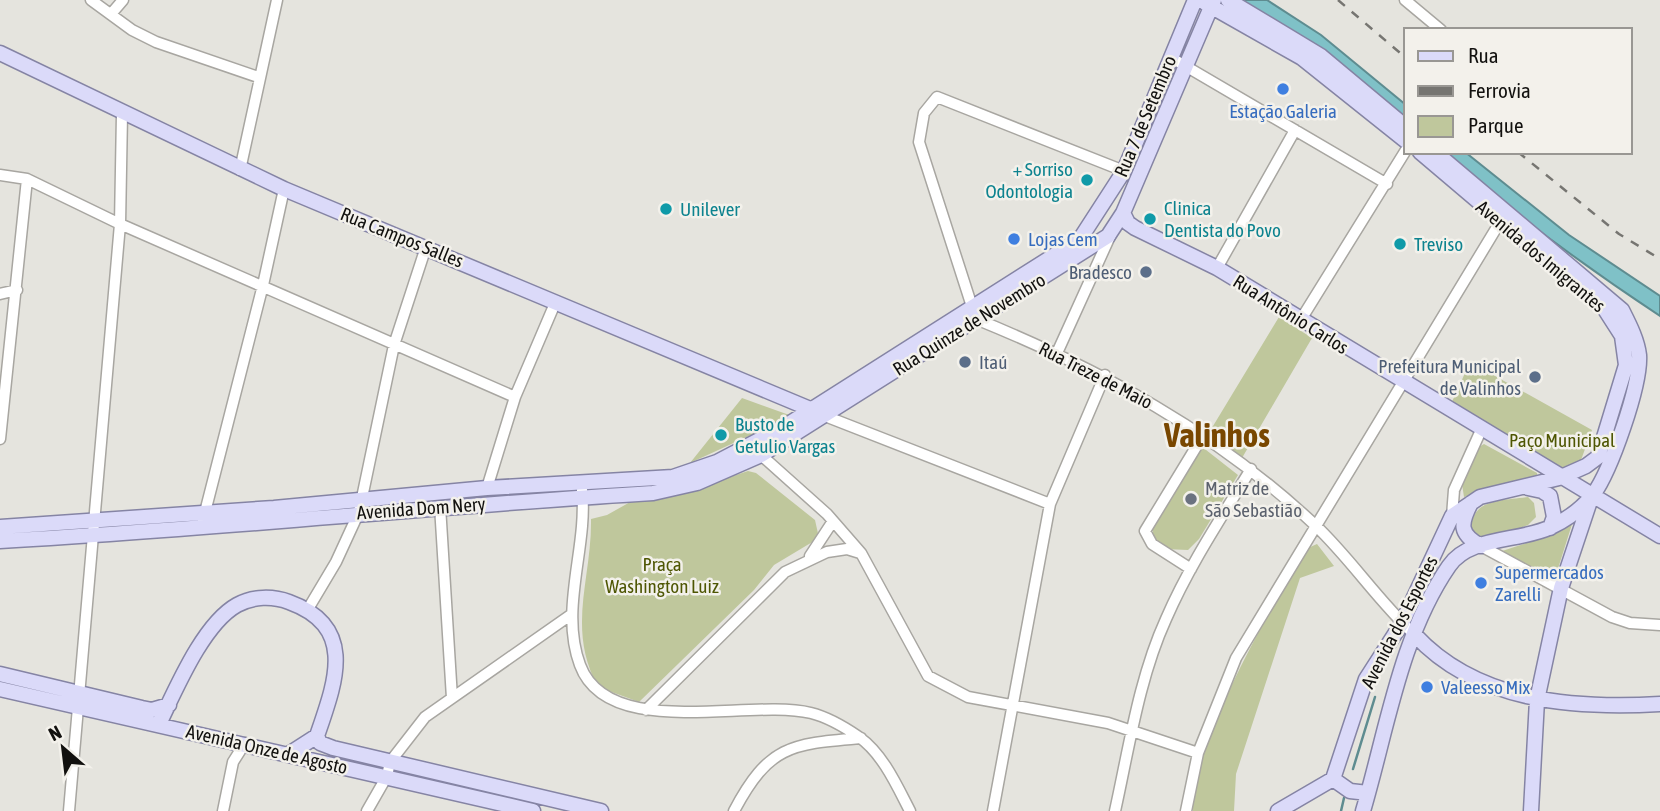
<svg xmlns="http://www.w3.org/2000/svg" width="1660" height="811" font-family="'Asap Condensed',sans-serif">
  <style>
    .green { fill: #bfc79c }
    .water { fill: #7fc1c7; stroke: #5e8c90; stroke-width: 2 }
    .lines { fill: none; stroke-linecap: round; stroke-linejoin: round }
    .stream { stroke: #5e8c90; stroke-width: 2.5 }
    .minor-casing { stroke: #a8a6a1; stroke-width: 13 }
    .major-casing { stroke: #8584a4; stroke-width: 17 }
    .minor { stroke: #fff; stroke-width: 10 }
    .major { stroke: #dbdaf9; stroke-width: 14 }
    .rail { stroke: #767571; stroke-width: 2.5; stroke-dasharray: 9 9; stroke-linecap: butt }
    .shop-dot { fill: #3f7fe0; stroke: #f3f1eb; stroke-width: 2.5 }
    .culture-dot { fill: #0f9aa8; stroke: #f3f1eb; stroke-width: 2.5 }
    .service-dot { fill: #5c6f8a; stroke: #f3f1eb; stroke-width: 2.5 }
    .worship-dot { fill: #6b7280; stroke: #f3f1eb; stroke-width: 2.5 }
    .labels { text-anchor: middle; stroke-width: 5; stroke-linejoin: round; paint-order: stroke }
    .shop-label { font-size: 19px; fill: #366cbe; stroke: #f3f1eb; text-anchor: start }
    .street-label { font-size: 19px; fill: #12110f; stroke: #f3f1eb }
    .culture-label { font-size: 19px; fill: #0d838f; stroke: #f3f1eb; text-anchor: start }
    .service-label { font-size: 19px; fill: #4e5e75; stroke: #f3f1eb; text-anchor: end }
    .park-label { font-size: 19px; fill: #4e5603; stroke: #f3f1eb }
    .worship-label { font-size: 19px; fill: #5b616d; stroke: #f3f1eb; text-anchor: start }
    .town-label { font-size: 33px; font-weight: bold; fill: #794700; stroke: #f3f1eb }
  </style>
  <rect width="100%" height="100%" fill="#e5e4de"/>
  <path class="green" d="M1279 317 1312 338 1242 458 1210 431Z
    M1470 362 1592 430 1581 460 1562 468 1451 404Z
    M742 398 792 416 690 463Z
    M1484 444 1537 473V475L1464 497 1462 484 1479 447Z
    M1201 446 1238 475 1199 539 1188 550 1164 549 1154 537 1152 528Z
    M748 471 756 473 815 520 819 538 774 565 754 590 639 702 598 687C566 628 592 579 591 519L607 515 632 501 667 498Z
    M1528 497 1534 503 1536 517 1528 525 1517 529 1479 538 1471 530C1471 498 1503 501 1528 497Z
    M1573 521 1555 578 1499 552 1554 534Z
    M1317 544 1334 566 1300 578 1236 774 1234 811H1193C1189 783 1203 754 1213 728 1239 664 1271 607 1308 548Z"/>
  <path class="water" d="M1241 0H1267L1321 35 1406 105V122L1312 43Z
    M1441 152H1465L1569 235 1660 296V316C1583 265 1511 212 1441 152Z"/>
  <g class="lines">
    <path class="stream" d="M1353 769 1375 697
      M1341 811 1344 798"/>
    <defs>
      <path id="minor" d="M91 0 132 30 156 42 258 77
        M1405 0 1441 30
        M111 14 123 0
        M1170 57 1387 184
        M240 170 277 0
        M1124 171 937 97 924 113 919 142 976 319C1101 370 1216 432 1315 525 1351 559 1378 601 1415 635
        M0 175 27 179 120 224 515 397
        M1217 268 1295 130
        M0 294 17 290
        M1300 321 1406 150
        M1057 353 1111 234
        M825 416 1050 504
        M0 439 27 179
        M761 455 827 514 861 553 928 676 968 697 1108 723 1198 753
        M487 488 515 397 556 301
        M582 490C588 548 559 608 580 665 608 741 748 698 811 713 827 717 846 728 859 737 883 754 897 786 910 811
        M440 506 452 698
        M1452 516 1454 490 1482 428
        M203 520 263 285 284 189
        M1481 546 1612 617 1630 623 1660 625
        M810 556 833 521
        M1191 569 1152 544 1145 531 1204 434
        M308 609 336 562 359 512 394 345 426 247
        M646 710 785 572 827 552 847 549 860 553
        M69 811 120 224 122 114
        M223 811 233 762 245 743
        M367 811 387 776 390 762 425 717 572 614
        M734 811C769 745 791 744 861 738
        M993 811 1050 504 1105 375
        M1115 811C1129 748 1139 678 1166 619 1189 566 1221 518 1251 469
        M1186 811 1198 753 1236 658 1500 222"/>
      <path id="major" d="M1228 0 1321 56 1406 127
        M1205 3 1302 58 1406 141
        M0 53 284 189 815 411
        M1123 213 1128 223 1135 228 1217 268 1660 536
        M1528 488 1542 491 1550 496 1554 517 1550 528
        M1471 503C1460 524 1459 534 1481 546
        M0 527 274 508 487 488 673 477 717 462 784 427 1080 239 1124 171 1195 0
        M0 541C218 529 435 506 653 493L697 483 761 455 1108 236 1123 213 1214 0
        M1415 635C1477 702 1574 709 1660 704
        M0 674 142 708 152 710 169 705
        M0 689 533 811
        M159 724C176 689 203 624 237 605 253 596 273 596 289 602 358 627 335 683 317 736
        M317 736 320 743 333 748 601 811
        M289 754 317 736
        M1333 779 1350 791 1368 793
        M1278 811 1333 779 1366 679 1402 623 1452 516 1480 497 1559 478 1586 466 1598 457 1626 365 1622 336 1604 308 1420 152
        M1363 811C1387 730 1400 637 1449 566 1469 536 1520 542 1551 527 1566 520 1582 508 1593 495 1611 470 1641 385 1639 355 1637 339 1629 324 1622 310L1435 152
        M1531 811 1537 700 1561 588 1591 498"/>
    </defs>
    <use href="#minor" class="minor-casing"/>
    <use href="#major" class="major-casing"/>
    <use href="#minor" class="minor"/>
    <use href="#major" class="major"/>
    <path class="rail" d="M1338 0 1406 58
      M1518 152 1619 234 1660 259"/>
  </g>
  <g class="shop-dot">
    <circle cx="1283" cy="89" r="7"/>
    <circle cx="1014" cy="239" r="7"/>
    <circle cx="1481" cy="583" r="7"/>
    <circle cx="1427" cy="687" r="7"/>
  </g>
  <g class="culture-dot">
    <circle cx="1087" cy="180" r="7"/>
    <circle cx="666" cy="209" r="7"/>
    <circle cx="1150" cy="219" r="7"/>
    <circle cx="1400" cy="244" r="7"/>
    <circle cx="721" cy="435" r="7"/>
  </g>
  <g class="service-dot">
    <circle cx="1146" cy="272" r="7"/>
    <circle cx="965" cy="362" r="7"/>
    <circle cx="1535" cy="377" r="7"/>
  </g>
  <circle class="worship-dot" cx="1191" cy="499" r="7"/>
  <g class="labels">
    <g class="shop-label">
      <text x="1283" y="118" text-anchor="middle">Estação Galeria</text>
      <text x="1028" y="246">Lojas Cem</text>
      <text x="1495" y="579">Supermercados<tspan x="1495" dy="22">Zarelli</tspan></text>
      <text x="1441" y="694">Valeesso Mix</text>
    </g>
    <g class="street-label">
      <text transform="translate(1145 116) rotate(-67)" y="7">Rua 7 de Setembro</text>
      <text transform="translate(402 237) rotate(22)" y="7">Rua Campos Salles</text>
      <text transform="translate(1541 256) rotate(40)" y="7">Avenida dos Imigrantes</text>
      <text transform="translate(1291 314) rotate(32)" y="7">Rua Antônio Carlos</text>
      <text transform="translate(969 324) rotate(-32)" y="7">Rua Quinze de Novembro</text>
      <text transform="translate(1096 375) rotate(27)" y="7">Rua Treze de Maio</text>
      <text transform="translate(421 508) rotate(-4)" y="7">Avenida Dom Nery</text>
      <text transform="translate(1399 622) rotate(-63)" y="7">Avenida dos Esportes</text>
      <text transform="translate(267 749) rotate(13)" y="7">Avenida Onze de Agosto</text>
    </g>
    <g class="culture-label">
      <text x="1073" y="176" text-anchor="end">+ Sorriso<tspan x="1073" dy="22">Odontologia</tspan></text>
      <text x="1164" y="215">Clinica<tspan x="1164" dy="22">Dentista do Povo</tspan></text>
      <text x="680" y="216">Unilever</text>
      <text x="1414" y="251">Treviso</text>
      <text x="735" y="431">Busto de<tspan x="735" dy="22">Getulio Vargas</tspan></text>
    </g>
    <g class="service-label">
      <text x="1132" y="279">Bradesco</text>
      <text x="979" y="369" text-anchor="start">Itaú</text>
      <text x="1521" y="373">Prefeitura Municipal<tspan x="1521" dy="22">de Valinhos</tspan></text>
    </g>
    <g class="park-label">
      <text x="1562" y="447">Paço Municipal</text>
      <text x="662" y="571">Praça<tspan x="662" dy="22">Washington Luiz</tspan></text>
    </g>
    <g class="worship-label">
      <text x="1205" y="495">Matriz de<tspan x="1205" dy="22">São Sebastião</tspan></text>
    </g>
    <g class="town-label">
      <text x="1217" y="447">Valinhos</text>
    </g>
  </g>
  <rect x="1404" y="28" width="228" height="126" fill="#f3f1eb" stroke="#999793" stroke-width="2"/>
  <rect x="1418" y="51" width="35" height="10" fill="#dbdaf9" stroke="#999793" stroke-width="2"/>
  <text x="1468" y="63" font-size="21" fill="#12110f">Rua</text>
  <rect x="1418" y="86" width="35" height="10" fill="#767571" stroke="#999793" stroke-width="2"/>
  <text x="1468" y="98" font-size="21" fill="#12110f">Ferrovia</text>
  <rect x="1418" y="116" width="35" height="21" fill="#bfc79c" stroke="#999793" stroke-width="2"/>
  <text x="1468" y="133" font-size="21" fill="#12110f">Parque</text>
  <g transform="translate(63 748) rotate(332)" stroke="#f3f1eb" stroke-width="5" paint-order="stroke">
  <path d="M0-5L12 26L0 18L-12 26Z" fill="#12110f"/>
  <text y="-10" font-size="19" font-weight="bold" text-anchor="middle" fill="#12110f">N</text>
  </g>
</svg>
